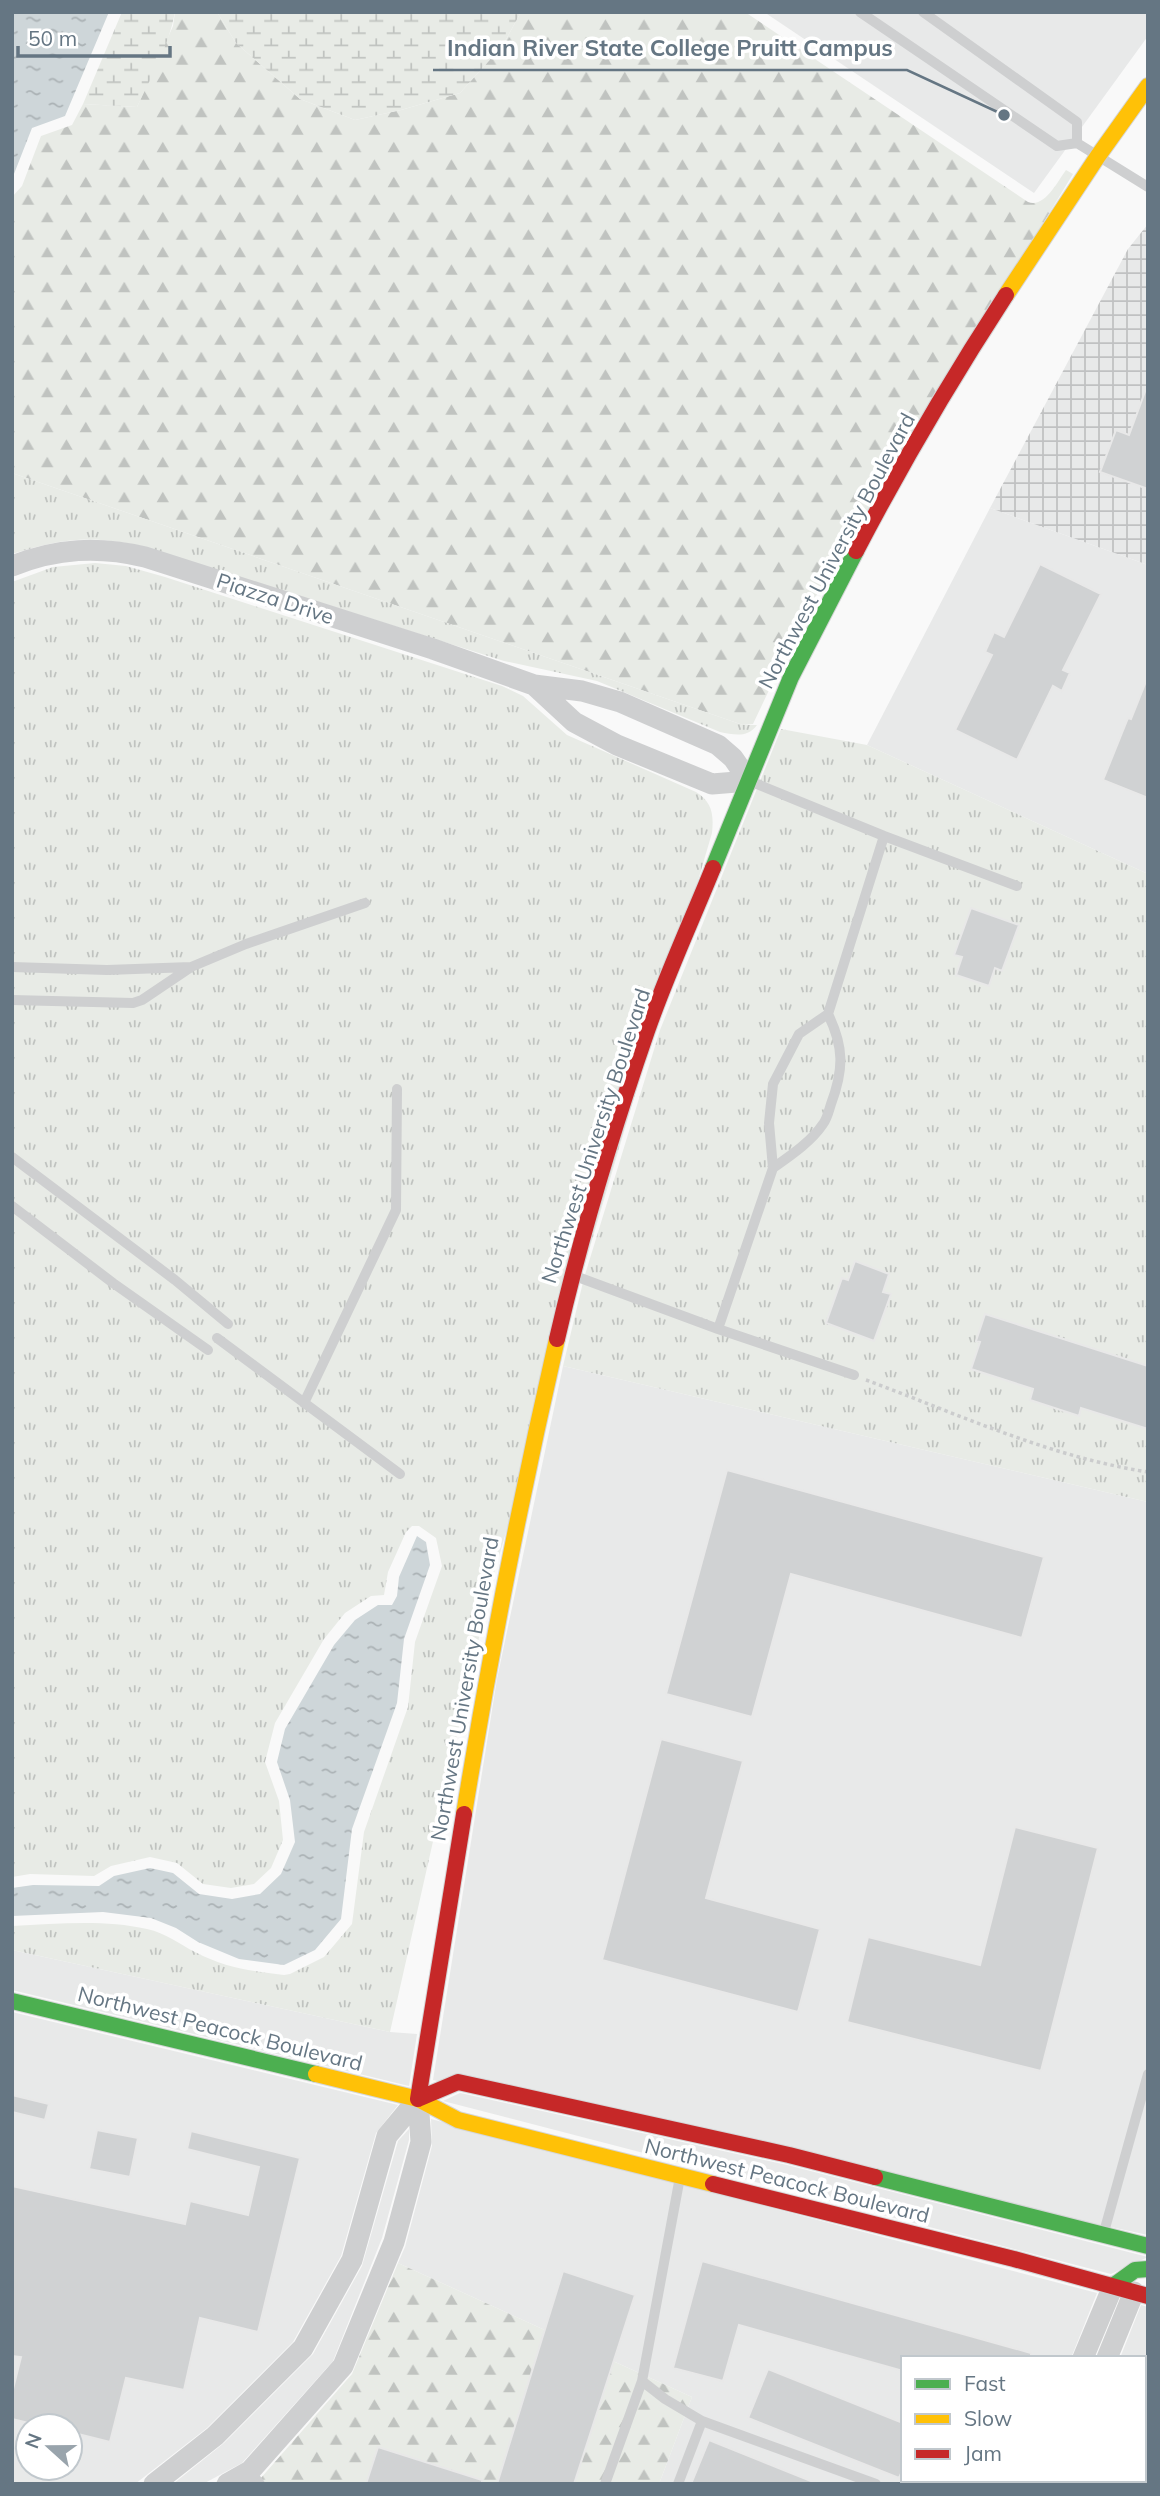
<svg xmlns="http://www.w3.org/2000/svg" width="1160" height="2496" font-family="Mulish,sans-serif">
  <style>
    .built { fill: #e8e9e9; fill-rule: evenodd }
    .industrial { fill: url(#industrial-grid) }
    .forest { fill: url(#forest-firs) }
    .wetland { fill: url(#wetland-marsh) }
    .park { fill: url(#park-tufts) }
    .water { fill: url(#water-ripples) }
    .building { fill: #d0d2d3; stroke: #e8e8e8; stroke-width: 2 }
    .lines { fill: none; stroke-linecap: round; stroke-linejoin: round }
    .fast-casing { stroke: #d5d6d7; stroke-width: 18 }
    .slow-casing { stroke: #d5d6d7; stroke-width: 18 }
    .jam-casing { stroke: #d5d6d7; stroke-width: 18 }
    .path { stroke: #cbcccd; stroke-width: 3.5; stroke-dasharray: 3.5 3.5; stroke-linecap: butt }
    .lane { stroke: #cecfd0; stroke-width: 10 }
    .street { stroke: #cecfd0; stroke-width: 21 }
    .fast { stroke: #4caf50; stroke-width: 16 }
    .slow { stroke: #ffc107; stroke-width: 16 }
    .jam { stroke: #c62828; stroke-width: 16 }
    .labels { text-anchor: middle; stroke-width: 7; stroke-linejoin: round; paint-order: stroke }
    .street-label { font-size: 21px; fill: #657683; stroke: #fff }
    .leader { fill: none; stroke: #657683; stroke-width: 2.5 }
    .callout-dot { fill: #657683; stroke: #fff; stroke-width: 2.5 }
    .callout-label { font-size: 23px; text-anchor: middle; font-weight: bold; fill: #657683; stroke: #fff; stroke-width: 7; stroke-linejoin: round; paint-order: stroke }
  </style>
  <defs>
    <pattern id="industrial-grid" width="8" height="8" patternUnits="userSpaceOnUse" patternTransform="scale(1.75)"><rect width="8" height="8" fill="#e8e9e9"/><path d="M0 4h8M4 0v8" fill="none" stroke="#c0c1c2"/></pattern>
    <pattern id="forest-firs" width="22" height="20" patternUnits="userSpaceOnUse" patternTransform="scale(1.75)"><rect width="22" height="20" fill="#e8ebe6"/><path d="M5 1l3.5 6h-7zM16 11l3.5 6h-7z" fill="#c0c3c0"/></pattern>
    <pattern id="wetland-marsh" width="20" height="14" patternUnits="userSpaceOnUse" patternTransform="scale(1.75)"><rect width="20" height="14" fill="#e8ebe6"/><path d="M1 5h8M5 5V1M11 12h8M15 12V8" fill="none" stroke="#c0c3c0"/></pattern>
    <pattern id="park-tufts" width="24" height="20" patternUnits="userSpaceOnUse" patternTransform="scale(1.75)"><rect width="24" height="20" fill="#e8ebe6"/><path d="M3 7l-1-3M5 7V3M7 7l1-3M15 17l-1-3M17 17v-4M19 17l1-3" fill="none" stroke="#c0c3c0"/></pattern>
    <pattern id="water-ripples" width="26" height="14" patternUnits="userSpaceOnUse" patternTransform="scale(1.75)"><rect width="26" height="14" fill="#ced6d9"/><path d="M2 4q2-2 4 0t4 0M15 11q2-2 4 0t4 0" fill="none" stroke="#abb2b5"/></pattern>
  </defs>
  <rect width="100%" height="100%" fill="#f9f9f9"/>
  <path class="built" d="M764 12H1148V36L1034 193Z
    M990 508 1148 565V874L867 745Z
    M563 1366 1148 1502V2235L433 2080 497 1679Z
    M12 1950 390 2032 417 2034 409 2086 12 1990Z
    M12 2012 398 2105 376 2133 341 2256 293 2342 207 2428 135 2484H12ZM28 2426H70V2468H28Z
    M460 2093 787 2165 1148 2257 1111 2274 443 2101Z
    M431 2119 1097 2293 1071 2358H903V2480H1020L1019 2484H659L692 2397 398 2263 405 2247 432 2146Z
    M409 2129V2140L382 2238 333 2361 242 2463 203 2484H173L224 2443 313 2354 362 2266 398 2141Z
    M1141 2305 1148 2307V2484H1070L1071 2480H1144V2358H1120Z"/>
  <path class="industrial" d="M1148 224V565L990 508 1128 249Z"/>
  <path class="forest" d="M175 12H217L236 43 300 99 355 120 401 110 460 93 503 45 521 12H745L1028 202C1045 208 1057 182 1066 170L1073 174 805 614 753 724 743 725 12 473V197L22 186 41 136 72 125 83 104 137 107 173 26Z
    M398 2263 692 2397 659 2484H250L260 2479 352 2374Z"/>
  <path class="wetland" d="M122 12H175C169 46 151 77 137 107L83 104Z
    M217 12H521L503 45 460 93 401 110 355 120 300 99 236 43Z"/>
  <path class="park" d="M12 473 743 725H757C748 738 734 735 720 732L597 681 504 661 142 546C90 535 63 538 12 554Z
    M95 563 126 566 165 577 502 686 523 696 567 735 696 792C712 802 714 814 712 833L492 1580 390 2032 12 1950V1926C57 1924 103 1919 147 1929 166 1933 179 1944 195 1952 226 1968 250 1971 284 1975L290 1974 324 1957 352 1924 364 1832 408 1707 415 1642 442 1566 436 1538 419 1526H412L406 1532 388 1572 384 1595 371 1596 345 1613 324 1639 275 1723 265 1762 279 1801 283 1840 271 1868 254 1884 231 1888 203 1884 177 1863 150 1857 111 1866 94 1876 30 1874 12 1877V582L53 567Z
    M781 729 867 745 1148 874V1502L563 1366 584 1278 660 1030Z"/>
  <path class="water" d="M12 12H109L65 116 32 128 12 179Z
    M417 1536 426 1542 430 1565 404 1639 397 1703 352 1829 341 1919 315 1950 284 1965 239 1959 198 1942 176 1928 151 1918 103 1912 12 1916V1888L33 1885 99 1886 114 1876 150 1868 173 1873 199 1894 232 1899 260 1894 281 1874 295 1842 290 1800 277 1762 285 1729 334 1645 355 1620 378 1605H392L397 1596 399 1577Z"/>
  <path class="building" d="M1146 389H1148V489L1100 472 1116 430 1129 435Z
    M1040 564 1101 594 1063 670 1070 673 1062 691 1053 686 1017 760 955 730 992 655 985 652 994 632 1004 637Z
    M1147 679 1148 680V798L1103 780 1128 718 1131 719Z
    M971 908 1019 925 1002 971 995 968 989 986 956 975 962 957 954 955Z
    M855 1261 889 1274 883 1292 891 1294 874 1341 826 1323 842 1278 848 1280Z
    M985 1314 1148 1366V1429L1081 1408 1079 1416 1030 1400 1033 1389 971 1369 980 1342 976 1341Z
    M727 1470 1044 1557 1022 1638 791 1574 752 1717 666 1694Z
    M661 1739 743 1761 706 1898 820 1929 798 2012 602 1960Z
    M1015 1827 1098 1848 1041 2071 847 2022 868 1937 980 1965Z
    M12 2095 49 2104 45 2120 12 2112Z
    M97 2130 138 2138 130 2177 89 2169Z
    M191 2131 300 2158 258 2332 200 2318 184 2390 126 2378 110 2442 70 2432V2426H41L12 2419V2393L21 2357 12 2356V2186L185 2224 190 2201 248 2215 259 2167 187 2149Z
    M702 2261 1031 2353V2358H903V2371L739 2325 723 2381 673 2368Z
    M563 2271 635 2295 574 2484H497Z
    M768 2369 903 2423V2469L899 2478 748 2418Z
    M709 2440 816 2483V2484H691Z
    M378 2447 482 2480V2484H366Z"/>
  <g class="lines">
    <defs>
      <path id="fast" d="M713 868 791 677 856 551
        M12 2001 316 2074
        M875 2177 1148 2246
        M1113 2286 1135 2270 1148 2269"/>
      <path id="slow" d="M1006 295 1098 156 1148 86
        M464 1814C490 1654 521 1496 557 1339
        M316 2074 418 2099 458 2120 713 2184"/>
      <path id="jam" d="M856 551C902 463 952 378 1006 295
        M557 1339C581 1235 612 1132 647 1031 666 976 691 922 713 868
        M418 2099 464 1814
        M418 2099 458 2082 789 2155 875 2177
        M713 2184 1014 2259 1148 2296"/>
    </defs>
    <use href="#fast" class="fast-casing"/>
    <use href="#slow" class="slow-casing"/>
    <use href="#jam" class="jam-casing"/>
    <path class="path" d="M866 1380C958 1414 1050 1457 1148 1472"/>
    <path class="lane" d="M860 12 1057 146 1077 143 1148 187
      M923 12 1077 122V143
      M752 782 884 836 1017 886
      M12 967 107 970 191 967
      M12 1000 133 1003 142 1000 191 967 246 944 365 903
      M828 1014 884 836
      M12 1157 175 1280 228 1324
      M12 1206 113 1283 208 1350
      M575 1276 718 1329 854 1375
      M718 1329 773 1168 769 1123 773 1084 799 1034 828 1014C844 1047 844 1069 831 1104 829 1110 827 1119 823 1124 811 1142 790 1156 773 1168
      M217 1338 400 1474
      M304 1403 396 1210 397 1089
      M680 2177 642 2381 665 2399 702 2421 876 2484
      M1104 2232 1148 2074
      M250 2471 260 2484
      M605 2484 642 2381
      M678 2484 702 2421"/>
    <path class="street" d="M12 566C57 548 99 546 145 557L433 649 534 685 582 691 620 702 718 745 733 758 749 781 712 784 617 745 574 722 534 685
      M1083 2358 1113 2286
      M1107 2358 1134 2292
      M154 2484 215 2436 303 2348 352 2260 387 2136 418 2099
      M227 2484 250 2471 343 2366 394 2242 421 2142 418 2099
      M1032 2484 1033 2480
      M1057 2484 1058 2480"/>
    <use href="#fast" class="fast"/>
    <use href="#slow" class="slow"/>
    <use href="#jam" class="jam"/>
  </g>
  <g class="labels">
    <g class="street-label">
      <text transform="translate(837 551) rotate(-62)" y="7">Northwest University Boulevard</text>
      <text transform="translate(275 599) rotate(18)" y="7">Piazza Drive</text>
      <text transform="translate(596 1136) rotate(-72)" y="7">Northwest University Boulevard</text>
      <text transform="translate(465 1689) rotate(-80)" y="7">Northwest University Boulevard</text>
      <text transform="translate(220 2029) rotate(14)" y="7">Northwest Peacock Boulevard</text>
      <text transform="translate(787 2181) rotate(14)" y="7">Northwest Peacock Boulevard</text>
    </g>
  </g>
  <path class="leader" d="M1004 115L907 70H433"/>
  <circle class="callout-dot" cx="1004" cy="115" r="7"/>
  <g class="callout-label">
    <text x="670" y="56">Indian River State College Pruitt Campus</text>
  </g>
  <rect width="1160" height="2496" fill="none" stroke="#657683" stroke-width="28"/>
  <rect x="901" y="2356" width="245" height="126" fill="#ffffff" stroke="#c1c8cd" stroke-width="2"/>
  <rect x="915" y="2379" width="35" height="10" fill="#4caf50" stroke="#c1c8cd" stroke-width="2"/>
  <text x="964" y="2391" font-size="21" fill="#657683">Fast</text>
  <rect x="915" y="2414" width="35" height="10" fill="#ffc107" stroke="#c1c8cd" stroke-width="2"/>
  <text x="964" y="2426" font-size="21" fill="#657683">Slow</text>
  <rect x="915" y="2449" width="35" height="10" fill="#c62828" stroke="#c1c8cd" stroke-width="2"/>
  <text x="964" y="2461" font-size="21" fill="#657683">Jam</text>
  <g transform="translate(49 2447) rotate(291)"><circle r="33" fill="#ffffff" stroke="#c1c8cd" stroke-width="2"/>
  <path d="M0-5L12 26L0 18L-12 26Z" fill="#99a4ac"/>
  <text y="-10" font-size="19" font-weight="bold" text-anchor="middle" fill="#657683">N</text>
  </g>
  <path d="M18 46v10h152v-10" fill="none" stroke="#657683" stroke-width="3.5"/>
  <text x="28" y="46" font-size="21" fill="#657683" stroke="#ffffff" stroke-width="5" paint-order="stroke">50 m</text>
</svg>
